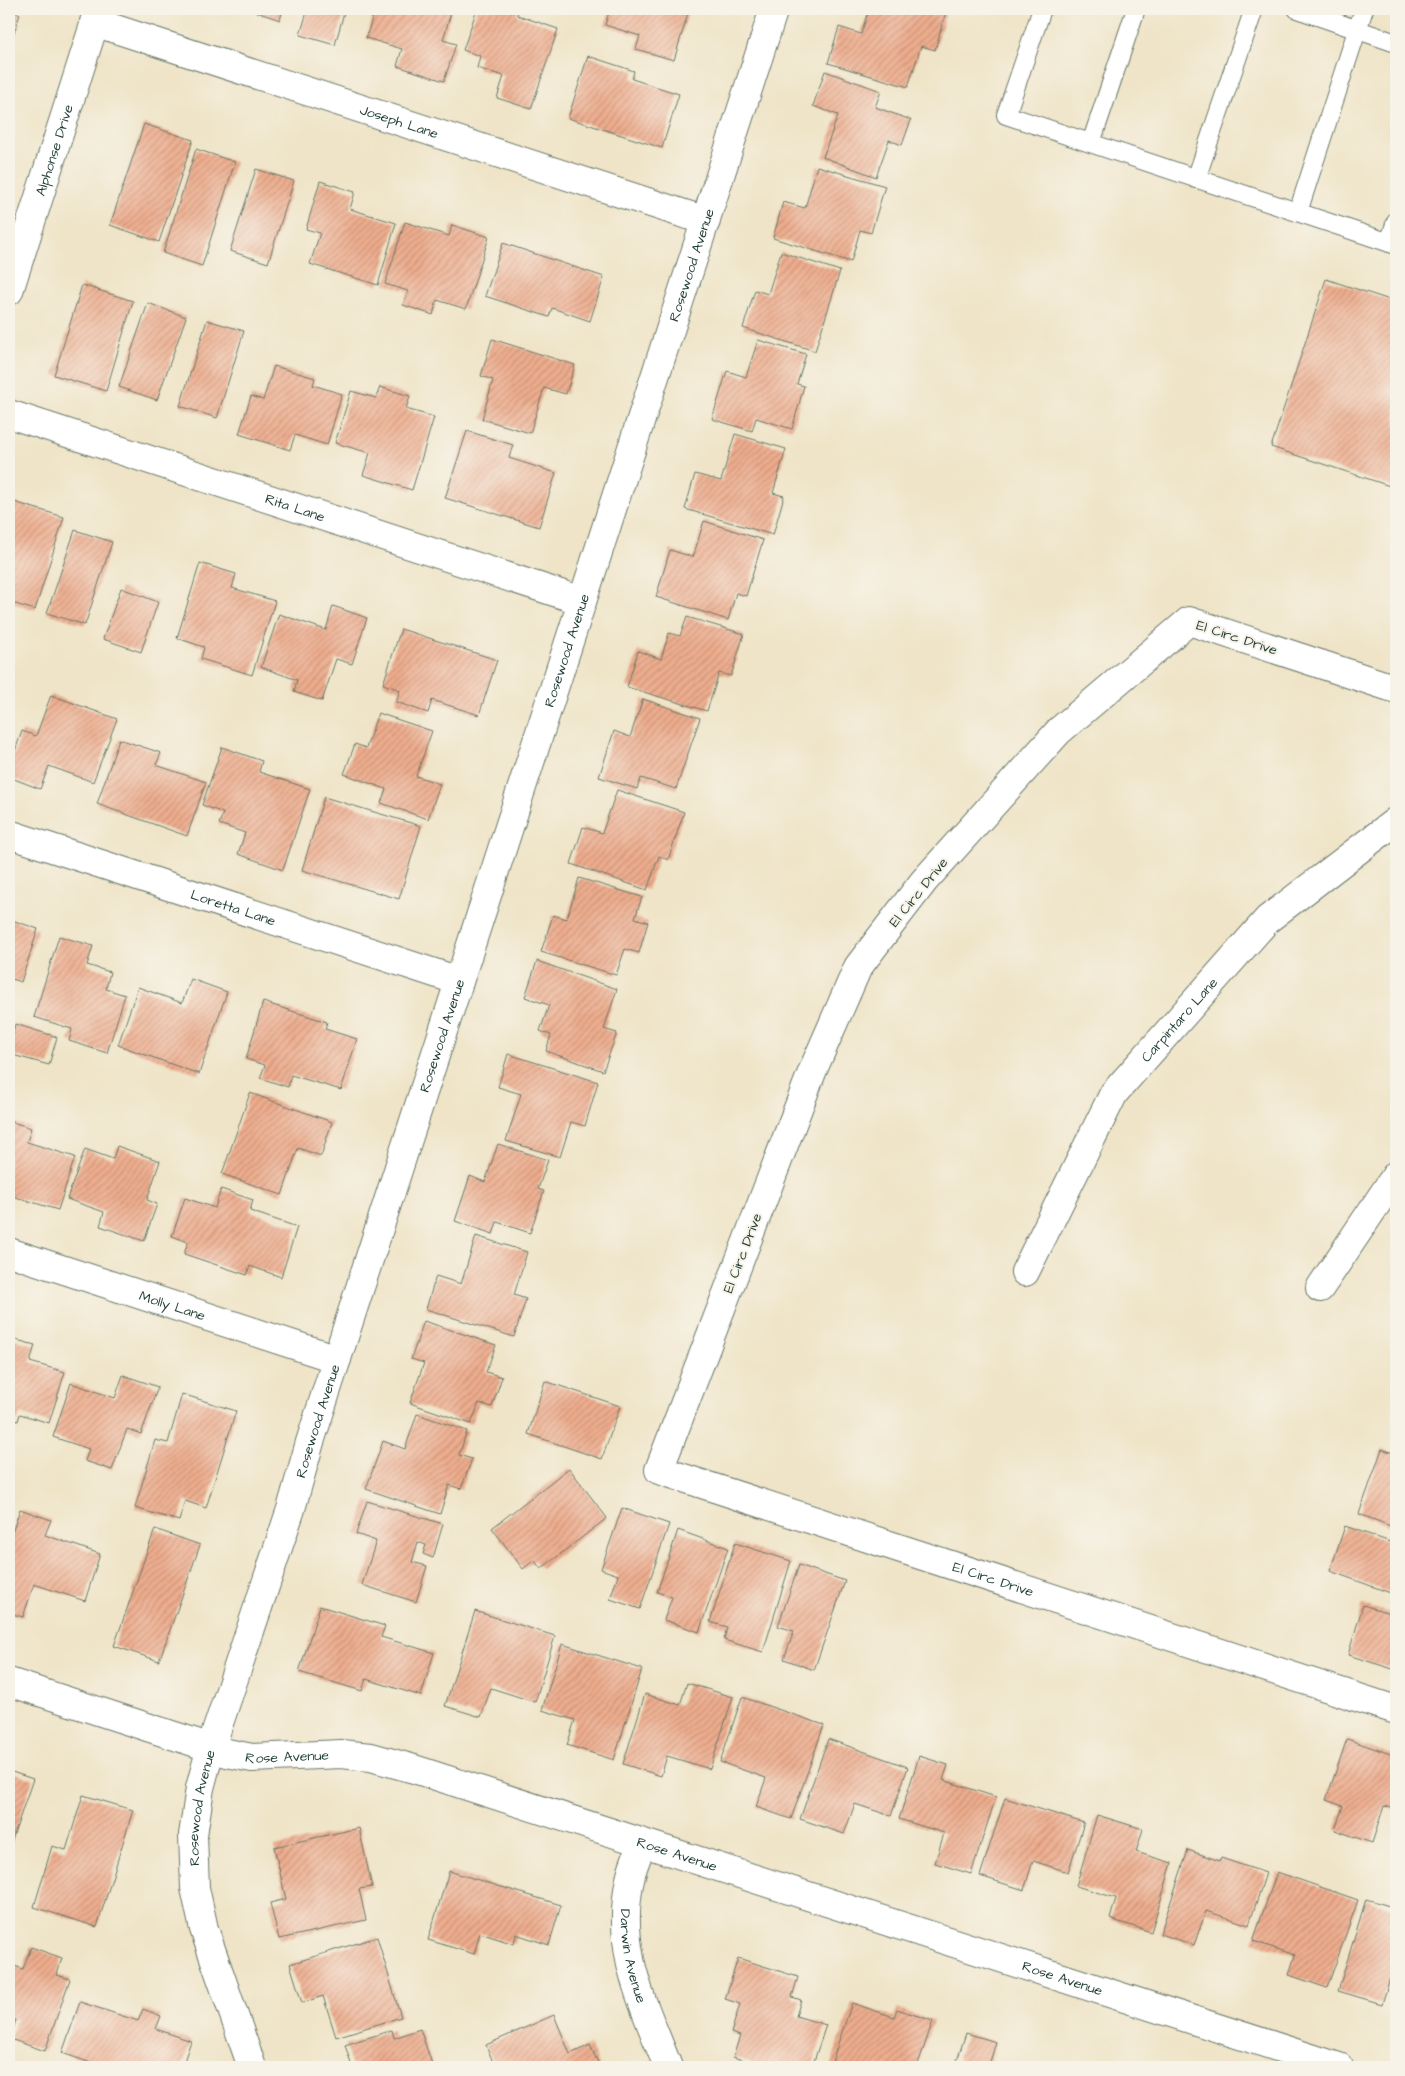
<svg xmlns="http://www.w3.org/2000/svg" width="1405" height="2076" font-family="'Architects Daughter',sans-serif">
  <style>
    .building { fill: url(#building-hatch) }
    .lines { fill: none; stroke-linecap: round; stroke-linejoin: round }
    .lane-casing { stroke: #687767; stroke-width: 20 }
    .street-casing { stroke: #687767; stroke-width: 30 }
    .lane { stroke: #fff; stroke-width: 18 }
    .street { stroke: #fff; stroke-width: 28 }
    .labels { text-anchor: middle; stroke-width: 4; stroke-linejoin: round; paint-order: stroke }
    .street-label { font-size: 14px; fill: #1f3d34; stroke: #f7f3e8 }
  </style>
  <defs>
    <pattern id="building-hatch" width="6" height="6" patternUnits="userSpaceOnUse" patternTransform="scale(1.25)"><rect width="6" height="6" fill="#efad8e"/><path d="M-1 1l2-2M0 6l6-6M5 7l2-2" fill="none" stroke="#c18e75"/></pattern>
  </defs>
  <rect width="100%" height="100%" fill="#f7f3e8"/>
  <filter id="ink" filterUnits="userSpaceOnUse"><feTurbulence type="fractalNoise" baseFrequency=".02" numOctaves="2"/><feDisplacementMap in="SourceGraphic" scale="10" xChannelSelector="R" yChannelSelector="G"/><feConvolveMatrix kernelMatrix="1 2 1 2 8 2 1 2 1" color-interpolation-filters="sRGB"/></filter>
  <filter id="wash" filterUnits="userSpaceOnUse"><feTurbulence type="fractalNoise" baseFrequency=".0096" numOctaves="4" result="noise"/><feDisplacementMap in="SourceGraphic" scale="20" xChannelSelector="R" yChannelSelector="G"/><feGaussianBlur stdDeviation="1.12" result="paint"/><feColorMatrix in="noise" values="0 0 0 0 0 0 0 0 0 0 0 0 0 0 0 0 0 1.4 0 .05"/><feComposite in="paint" operator="in"/></filter>
  <g filter="url(#wash)">
    <rect width="100%" height="100%" fill="#efe4c7"/>
    <g id="blocks">
      <path class="building" d="M248 9H283L280 20Z
        M308 9H345L335 45 300 35Z
        M375 9H452L443 40 456 44 444 81 397 66 402 49 366 38Z
        M477 9H519L517 15 558 29 531 109 497 98 504 76 477 68 480 56 463 50Z
        M610 9H684L689 10 674 60 636 49 640 36 605 25Z
        M869 9 883 12 884 9H940L946 11 935 50 921 46 908 87 828 63 839 27 861 34Z
        M9 10 20 14 9 49Z
        M588 56 634 71 632 79 679 94 662 148 568 118Z
        M825 71 881 91 875 107 911 120 902 145 889 140 876 177 823 157 838 115 813 106Z
        M144 124 193 140 159 242 110 225Z
        M196 149 235 162 202 266 163 253Z
        M817 166 885 186 871 233 860 230 851 262 773 238 783 202 805 208Z
        M256 169 294 181 268 263 230 251Z
        M320 181 355 192 350 209 396 223 378 285 310 264 320 233 306 229Z
        M405 222 449 236 452 225 489 237 466 309 437 300 433 315 403 305 408 291 385 284Z
        M503 243 604 277 590 321 552 308 549 317 485 296Z
        M781 252 840 271 815 351 743 328 755 290 768 294Z
        M1326 279 1396 302V488L1271 447Z
        M82 285 133 301 106 391 54 375Z
        M148 303 186 317 157 400 119 387Z
        M207 320 244 331 217 418 180 406Z
        M492 339 575 365 566 394 544 388 530 433 482 419 493 380 481 376Z
        M758 340 806 354 797 384 804 386 792 429 756 418 752 431 712 419 727 371 746 377Z
        M274 366 315 378 313 385 342 394 327 445 295 435 290 450 239 434 251 396 263 400Z
        M380 387 410 396 406 409 434 417 412 490 363 475 370 453 335 443 351 391 376 398Z
        M467 431 513 445 509 458 556 473 539 527 445 498Z
        M735 434 786 449 773 493 784 496 773 535 685 509 695 474 721 481Z
        M14 502 64 517 35 610 9 602V518Z
        M704 521 763 540 746 596 736 593 728 620 656 597 670 550 693 557Z
        M75 530 112 542 85 625 47 613Z
        M200 563 236 574 232 588 275 601 252 675 201 659 204 647 177 638Z
        M121 588 158 602 141 652 103 639Z
        M333 606 367 618 352 664 336 659 322 701 294 692 297 680 261 667 279 614 326 630Z
        M687 617 744 634 731 676 719 673 707 711 627 687 638 651 661 659 669 633 680 636Z
        M401 629 497 660 479 715 432 700 428 713 396 702 400 690 383 684Z
        M51 695 117 719 93 782 49 766 40 789 9 777V768L22 731 36 736Z
        M643 699 700 718 676 789 641 778 637 789 599 777 614 731 630 737Z
        M378 713 432 731 416 776 440 784 428 819 381 803 386 789 344 774 355 744 366 748Z
        M119 739 161 753 156 765 206 782 187 836 97 804Z
        M222 747 262 761 259 772 310 789 283 870 238 854 245 833 219 824 223 813 202 805Z
        M617 790 684 812 668 860 659 856 647 890 571 864 583 827 602 833Z
        M324 797 421 826 399 899 302 870Z
        M579 878 642 897 635 918 648 922 639 953 625 949 616 975 541 952 553 915 567 919Z
        M9 919 38 929 21 982 9 978Z
        M59 936 93 946 87 965 110 972 106 989 125 995 107 1053 69 1041 72 1029 34 1017Z
        M537 961 617 989 604 1029 617 1033 603 1071 546 1051 551 1035 540 1031 549 1005 525 997Z
        M191 979 227 992 199 1074 118 1045 138 987 182 1003Z
        M263 1002 327 1022 325 1029 357 1039 341 1090 291 1075 288 1087 260 1078 265 1065 246 1059Z
        M15 1024 57 1037 49 1065 9 1054Z
        M508 1054 598 1082 585 1126 571 1122 560 1157 506 1141 521 1094 498 1087Z
        M250 1093 332 1122 321 1156 298 1148 282 1195 222 1174Z
        M9 1121 31 1128 27 1142 75 1157 58 1210 9 1195Z
        M498 1144 548 1160 538 1189 544 1191 530 1233 497 1222 493 1234 455 1221 470 1176 485 1182Z
        M117 1146 160 1161 147 1200 157 1204 144 1241 100 1226 104 1212 67 1199 85 1149 113 1159Z
        M221 1189 253 1200 250 1211 297 1227 281 1277 250 1266 247 1275 184 1254 188 1242 172 1236 185 1198 215 1208Z
        M476 1236 527 1252 514 1295 526 1299 514 1337 426 1309 436 1276 461 1284Z
        M424 1321 496 1345 486 1372 502 1377 492 1407 479 1403 471 1424 410 1403 424 1363 411 1359Z
        M9 1338 35 1345 30 1362 65 1372 49 1423 20 1414 18 1421 9 1418Z
        M123 1375 158 1387 141 1434 127 1429 112 1470 85 1461 89 1449 53 1437 71 1383 115 1398Z
        M545 1381 620 1406 602 1459 528 1434Z
        M182 1394 236 1411 206 1508 185 1501 179 1521 135 1508 155 1440 168 1443Z
        M417 1414 467 1431 459 1455 472 1459 461 1489 449 1485 440 1514 366 1489 383 1441 405 1449Z
        M1382 1449 1396 1454V1528L1359 1514Z
        M569 1468 607 1518 541 1569 534 1560 523 1569 492 1528Z
        M367 1501 443 1524 433 1558 423 1554 426 1545 418 1542 412 1562 427 1566 416 1602 362 1585 376 1541 356 1534Z
        M622 1508 669 1524 640 1609 610 1599 618 1575 601 1569Z
        M20 1509 51 1520 45 1535 100 1554 85 1601 34 1584 23 1617 9 1613V1542Z
        M1345 1526 1396 1544V1595L1330 1571Z
        M155 1529 200 1545 159 1661 114 1646Z
        M678 1530 728 1548 699 1632 664 1620 672 1597 657 1592Z
        M735 1543 791 1561 763 1652 724 1640 727 1627 710 1622Z
        M799 1565 845 1581 814 1670 784 1659 794 1631 778 1626Z
        M1363 1605 1396 1615V1670L1348 1655Z
        M320 1606 385 1626 381 1637 434 1653 421 1696 366 1679 362 1691 299 1672Z
        M475 1611 555 1636 535 1702 491 1688 481 1717 445 1706Z
        M562 1644 642 1669 614 1760 567 1745 575 1720 542 1710Z
        M687 1683 733 1697 710 1769 667 1756 661 1776 623 1764 645 1694 680 1705Z
        M742 1697 824 1725 791 1819 756 1807 766 1778 720 1762Z
        M828 1739 908 1767 891 1816 855 1804 844 1834 800 1819Z
        M1347 1739 1396 1756V1809L1384 1806 1372 1843 1335 1830 1343 1806 1326 1800Z
        M919 1756 948 1765 943 1780 996 1797 971 1874 935 1863 944 1833 899 1819Z
        M9 1771 33 1779 9 1849Z
        M83 1795 133 1810 97 1927 34 1907 52 1846 66 1850Z
        M1005 1798 1084 1823 1068 1872 1033 1861 1024 1890 980 1876Z
        M1097 1815 1143 1829 1136 1852 1172 1863 1151 1932 1110 1919 1116 1898 1076 1886Z
        M359 1828 372 1887 359 1889 366 1920 279 1939 270 1903 286 1899 274 1847Z
        M1188 1850 1220 1861 1221 1858 1266 1873 1249 1925 1206 1911 1194 1945 1160 1934Z
        M449 1871 561 1905 549 1945 516 1934 514 1944 480 1933 474 1954 428 1940Z
        M1277 1872 1358 1900 1327 1988 1289 1975 1295 1955 1253 1941Z
        M1366 1899 1396 1908 1391 1924 1396 1925V1977L1391 1975 1382 2004 1338 1991Z
        M377 1937 401 2017 336 2037 323 1996 302 2003 290 1964Z
        M31 1947 62 1958 57 1975 70 1979 45 2051 10 2039 16 2020 9 2018V1964L23 1969Z
        M738 1958 798 1977 792 1997 801 2000 796 2016 826 2025 812 2067H766L733 2057 740 2036 731 2033 740 2004 725 1999Z
        M80 2002 138 2021 143 2009 161 2016 156 2029 191 2041 182 2067H141L130 2064 129 2067H103L62 2053Z
        M852 2003 894 2017 897 2009 933 2021 917 2067H830Z
        M554 2015 570 2054 590 2045 600 2067H495L486 2045Z
        M420 2029 433 2067H352L345 2045 392 2030 394 2038Z
        M966 2033 996 2042 990 2062 1005 2067H955Z"/>
    </g>
  </g>
  <g filter="url(#ink)">
    <use href="#blocks" fill-opacity="0" stroke="#687767" stroke-width="1"/>
    <g class="lines">
      <defs>
        <path id="lane" d="M1042 9 1006 115 1396 245
          M1297 9 1396 43
          M1091 143 1136 9
          M1196 179 1254 9
          M1298 212 1364 9
          M1389 243 1396 221"/>
        <g id="street">
          <path id="s1" d="M94 22 706 221"/>
          <path id="s2" d="M9 291 99 9"/>
          <path id="s3" d="M9 414 582 601"/>
          <path id="s4" d="M1396 689 1189 621 1059 731 924 881 858 967 812 1072 659 1470 1396 1710"/>
          <path id="s5" d="M9 834 459 981"/>
          <path id="s6" d="M9 1252 337 1359"/>
          <path id="s7" d="M1025 1272 1114 1093 1268 919 1396 821"/>
          <path d="M1320 1288 1396 1175"/>
          <path id="s8" d="M9 1682 227 1753 252 1758 341 1754 371 1757 414 1769 1339 2067"/>
          <path id="s9" d="M642 1843C638 1855 632 1867 630 1879 615 1951 643 2002 668 2067"/>
          <path id="s10" d="M252 2067 204 1929 195 1888 193 1835 200 1788 211 1747 291 1509 310 1442 774 9"/>
        </g>
      </defs>
      <use href="#lane" class="lane-casing"/>
      <use href="#street" class="street-casing"/>
      <use href="#lane" class="lane"/>
      <use href="#street" class="street"/>
    </g>
  </g>
  <g class="labels">
    <g class="street-label">
      <text dy="5" stroke="none"><textPath href="#s1" startOffset="321">Joseph Lane</textPath></text>
      <text dy="5" stroke="none"><textPath href="#s2" startOffset="148">Alphonse Drive</textPath></text>
      <text dy="5" stroke="none"><textPath href="#s10" startOffset="1889">Rosewood Avenue</textPath></text>
      <text dy="5" stroke="none"><textPath href="#s3" startOffset="301">Rita Lane</textPath></text>
      <text transform="translate(1237 637) rotate(18)" y="5">El Circ Drive</text>
      <text dy="5" stroke="none"><textPath href="#s10" startOffset="1484">Rosewood Avenue</textPath></text>
      <text transform="translate(918 892) rotate(-51)" y="5">El Circ Drive</text>
      <text dy="5" stroke="none"><textPath href="#s5" startOffset="236">Loretta Lane</textPath></text>
      <text dy="5" stroke="none"><textPath href="#s7" startOffset="298">Carpintaro Lane</textPath></text>
      <text dy="5" stroke="none"><textPath href="#s10" startOffset="1079">Rosewood Avenue</textPath></text>
      <text transform="translate(742 1253) rotate(-69)" y="5">El Circ Drive</text>
      <text dy="5" stroke="none"><textPath href="#s6" startOffset="172">Molly Lane</textPath></text>
      <text dy="5" stroke="none"><textPath href="#s10" startOffset="674">Rosewood Avenue</textPath></text>
      <text dy="5" stroke="none"><textPath href="#s4" startOffset="1591">El Circ Drive</textPath></text>
      <text dy="5" stroke="none"><textPath href="#s8" startOffset="290">Rose Avenue</textPath></text>
      <text dy="5" stroke="none"><textPath href="#s10" startOffset="269">Rosewood Avenue</textPath></text>
      <text dy="5" stroke="none"><textPath href="#s8" startOffset="695">Rose Avenue</textPath></text>
      <text dy="5" stroke="none"><textPath href="#s9" startOffset="116">Darwin Avenue</textPath></text>
      <text dy="5" stroke="none"><textPath href="#s8" startOffset="1100">Rose Avenue</textPath></text>
    </g>
  </g>
  <rect width="1405" height="2076" fill="none" stroke="#f7f3e8" stroke-width="30"/>
</svg>
